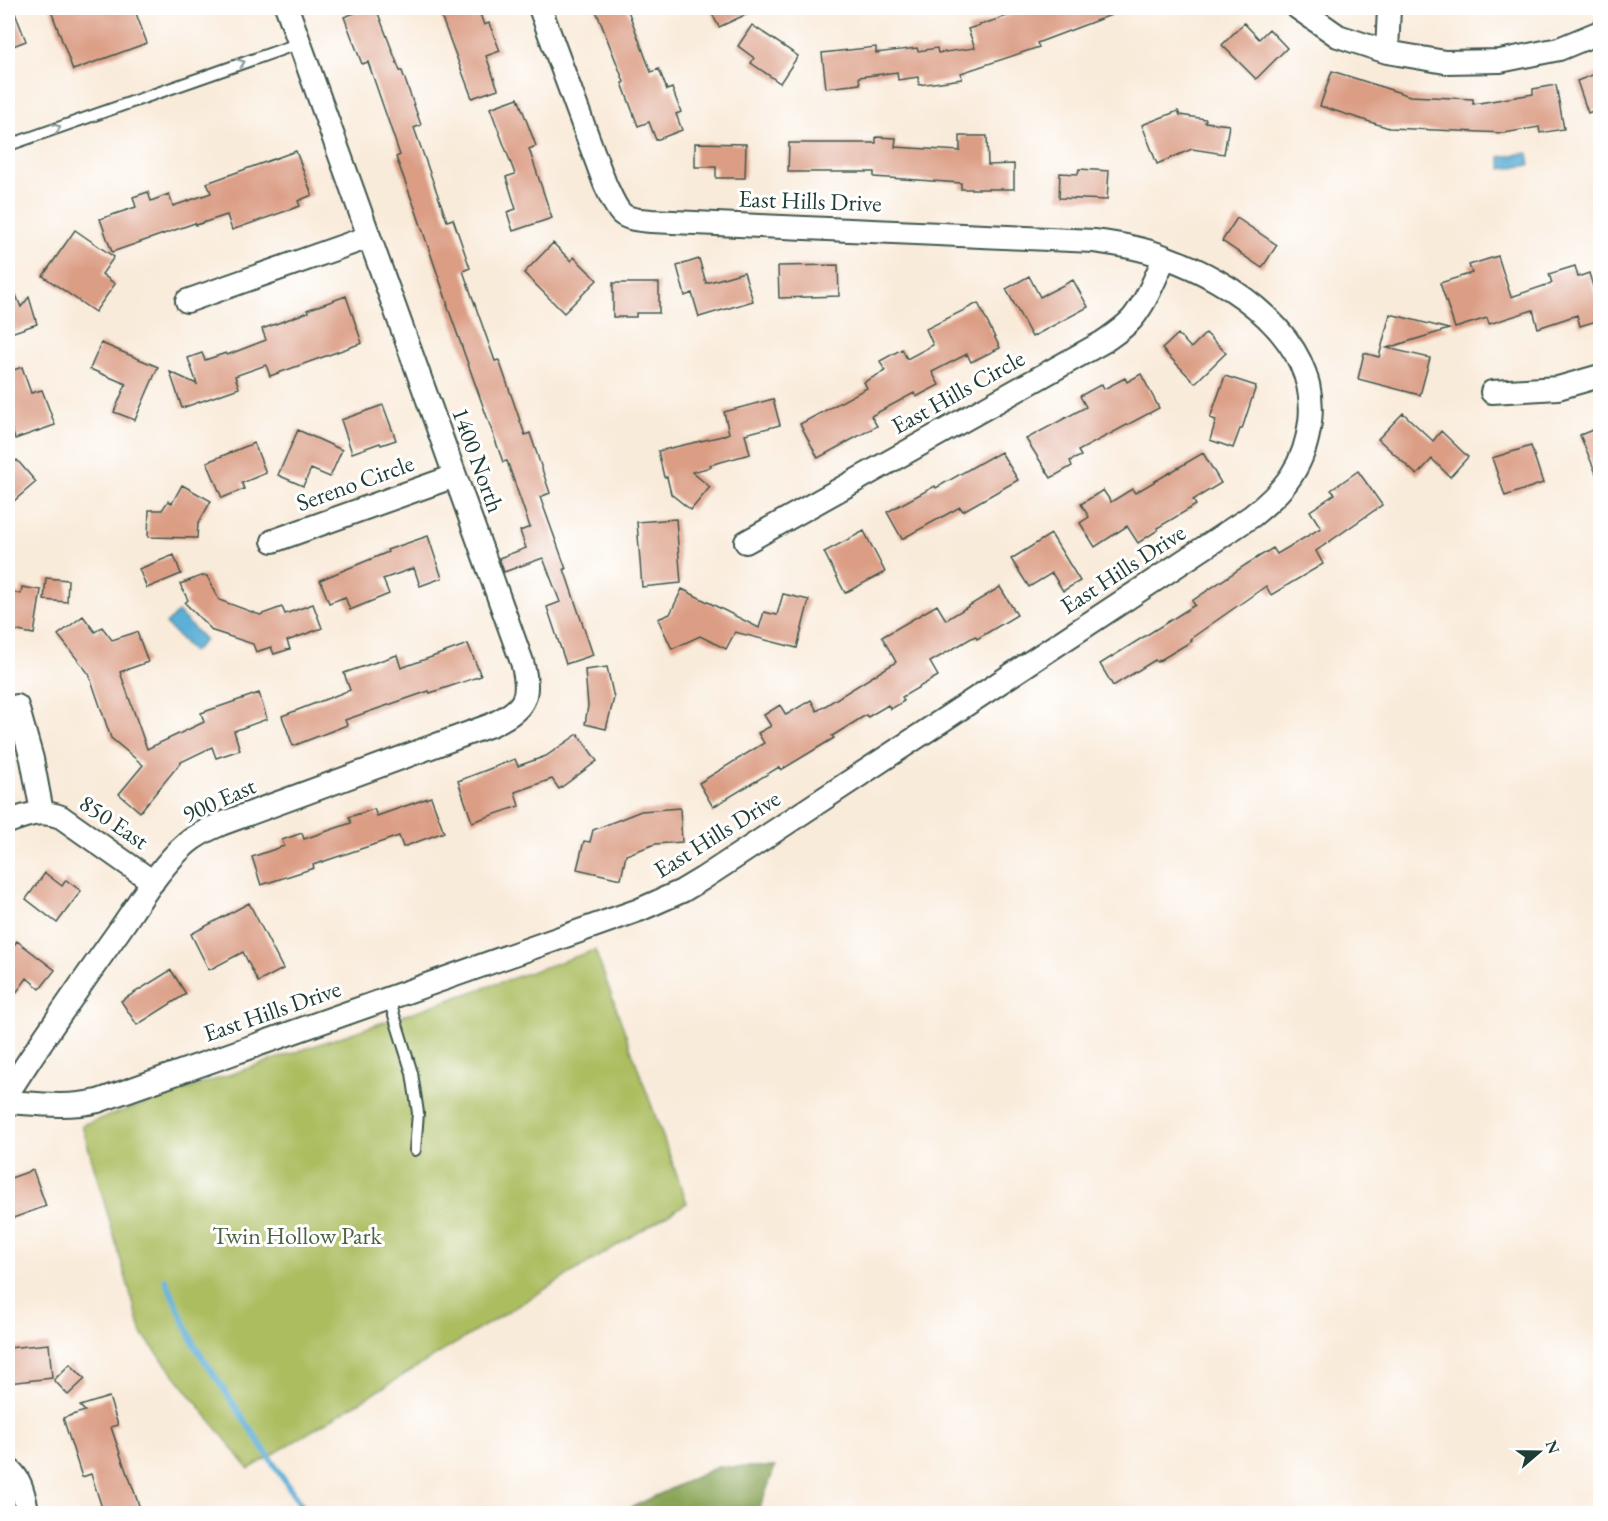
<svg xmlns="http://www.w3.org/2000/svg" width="1608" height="1521" font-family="'EB Garamond',serif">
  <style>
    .green { fill: #acbd60; stroke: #667d4a; stroke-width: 1.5 }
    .forest { fill: #89a456; stroke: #547045; stroke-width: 1.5 }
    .water { fill: #5cafd7; stroke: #3e7686; stroke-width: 1.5 }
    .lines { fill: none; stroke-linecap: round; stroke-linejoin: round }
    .stream { stroke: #5cafd7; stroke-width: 6 }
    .building { fill: #db9d84 }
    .service-casing { stroke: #40574d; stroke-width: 14 }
    .minor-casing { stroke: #40574d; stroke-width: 26 }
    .service { stroke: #fff; stroke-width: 10 }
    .minor { stroke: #fff; stroke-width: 22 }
    .oneway { stroke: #8f9e9a }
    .labels { text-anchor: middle; stroke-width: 6; stroke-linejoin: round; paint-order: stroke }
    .street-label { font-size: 24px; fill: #1f3d34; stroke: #fff }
    .park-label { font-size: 24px; fill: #496341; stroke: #fff }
  </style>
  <rect width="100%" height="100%" fill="#fff"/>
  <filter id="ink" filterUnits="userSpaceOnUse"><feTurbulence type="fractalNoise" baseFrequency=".0167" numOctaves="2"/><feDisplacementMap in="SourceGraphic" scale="12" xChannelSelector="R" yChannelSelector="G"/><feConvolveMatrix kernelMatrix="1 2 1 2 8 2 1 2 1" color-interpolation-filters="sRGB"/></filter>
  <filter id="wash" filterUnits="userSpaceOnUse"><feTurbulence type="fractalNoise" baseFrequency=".008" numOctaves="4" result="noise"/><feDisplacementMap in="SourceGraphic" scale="24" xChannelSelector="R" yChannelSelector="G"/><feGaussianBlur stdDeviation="1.35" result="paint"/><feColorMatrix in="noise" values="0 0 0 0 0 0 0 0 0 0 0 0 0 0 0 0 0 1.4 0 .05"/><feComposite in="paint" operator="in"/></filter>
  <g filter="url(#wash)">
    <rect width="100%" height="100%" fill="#f9ebda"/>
    <path class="green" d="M595 950 687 1203 249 1469 142 1334 82 1125Z"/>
    <path class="forest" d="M717 1467H775L758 1513H629L628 1509Z"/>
    <path class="water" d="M1528 153 1530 165 1502 169 1500 157Z
      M178 612 205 640 193 652 166 624Z"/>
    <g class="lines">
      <path class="stream" d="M165 1279 195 1346 307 1514"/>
    </g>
    <g id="blocks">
      <path class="building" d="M8 8H13L26 41 8 48Z
        M50 8H134L147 43 73 70Z
        M368 8H376L400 71H402L421 125 414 128 447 221 453 219 470 268 463 271 495 361 499 360 525 435 530 433 550 493 540 497 566 569H564L593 655 566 664 547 607 560 602 543 558 504 572 499 558 526 548 520 531 530 527 507 461 503 462 447 305H448L416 211 396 157 400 155 368 62 362 64 344 17Z
        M438 8H478L484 25 489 23 500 51 486 56 498 89 472 98Z
        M595 8H627L651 72 659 69 667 90 672 88 681 112 676 114 682 130 656 140 649 122 638 126 622 83 624 82Z
        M709 8H760L719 27Z
        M1031 8H1126L1127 9 1037 43 1039 47 961 73 962 79 919 85 918 77 898 80 897 72 859 77 860 84 826 88 822 53 876 47V53L917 48 918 51 937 48 938 53 975 48 968 29Z
        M1244 23 1259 39 1269 29 1287 48 1256 79 1222 45Z
        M752 25 798 56 780 83 751 63 754 58 738 46Z
        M1332 71 1410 96 1473 99V104L1533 94V89L1556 85 1564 129 1540 133 1539 127 1504 133 1389 128 1320 106Z
        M1600 72V108L1588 113 1577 81Z
        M518 98 536 146 529 149 552 218 513 231 507 212 516 209 506 177 515 174 490 108Z
        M1178 111 1180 115 1206 119 1205 122 1229 125 1224 154 1192 149 1157 164 1142 125Z
        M960 136H987L988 165 1014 164V189H961V183L874 177V172H788L789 143H876V137L896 138 895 147 960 151Z
        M695 143 746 144 745 178H716V167H695Z
        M296 151 312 195 298 201 300 206 232 230 227 215 196 225 195 223 112 252 100 219 136 207 133 197 148 192 151 201 169 194 173 206 211 193 207 183Z
        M1079 169 1109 171 1107 200 1059 198 1060 173 1078 174Z
        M1237 218 1277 245 1262 268 1222 241Z
        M75 230 114 257 102 274 115 284 95 312 43 276Z
        M553 243 571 261 574 257 597 280 564 313 524 273Z
        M1498 256 1511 297 1552 283 1549 274 1575 266 1578 277 1589 273 1600 310V320L1580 326 1577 315 1538 328 1533 310 1489 324 1487 318 1455 328 1440 283 1472 273 1469 265Z
        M699 259 706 283 744 272 753 301 699 317 692 293 685 296 677 266Z
        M838 265 839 296 779 298 778 266Z
        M8 276 21 307 29 297 37 324 8 334Z
        M1029 276 1040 297 1073 280 1088 307 1032 337 1006 289Z
        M613 283H659V313H636V317H613Z
        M346 296 362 343 270 376 266 365 235 376 239 388 182 408 170 372 197 384 188 358 202 353 205 360 226 353 227 355 266 340 262 329 308 312 307 310Z
        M978 303 1000 348 971 362 967 354 932 372 939 385 916 397 914 393 871 416 877 426 818 458 800 424 867 388 864 382 885 371 880 361 902 349 907 359 933 345 926 329Z
        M1390 314 1449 329 1387 348 1430 358 1420 395 1358 379 1364 353 1379 357Z
        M1206 333 1226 353 1195 383 1162 349 1178 334 1191 348Z
        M101 343 158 367 135 420 114 412 126 384 90 369Z
        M22 367 31 393 42 390 55 425 15 439 8 419V372Z
        M1141 374 1159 408 1078 451 1081 456 1070 461 1072 466 1051 478 1026 439 1086 407 1080 396 1102 384 1104 389 1125 378 1127 382Z
        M1225 376 1256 386 1242 429H1240L1233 448 1210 440 1216 420 1210 418Z
        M773 399 780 425 745 434 750 454 710 465 711 467 692 472 710 487 691 510 671 494 667 477H664L658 451 722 436 729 433 724 412Z
        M383 405 396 440 381 445 380 443 352 453 341 420Z
        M1403 413 1433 441 1441 431 1468 457 1450 477 1432 459 1417 475 1378 439Z
        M1600 427V483L1580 435Z
        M298 430 342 450 330 477 311 469 303 486 278 475Z
        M254 443 266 473 242 483 244 489 222 498 207 462Z
        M1531 446 1543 483 1505 496 1492 458Z
        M1001 452 1018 480 963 511 960 507 902 539 887 512 935 486 936 488 992 456V457Z
        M1203 453 1221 483 1193 500 1196 505 1157 528 1158 530 1138 543 1127 526 1095 547 1080 523 1089 517 1081 504 1103 490 1111 502 1132 489 1135 493Z
        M17 460 36 482 8 506V468Z
        M1358 471 1382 505 1316 551 1323 564 1271 595 1266 586 1190 639 1192 641 1157 662 1155 660 1113 686 1100 664 1195 605 1192 601 1247 564 1273 548 1277 554 1321 528 1310 511 1335 494 1331 490Z
        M182 485 211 501 198 524 197 538 148 537 149 510H162L168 501 172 503Z
        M676 519 681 583 642 587 637 522Z
        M864 531 885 572 845 593 824 552Z
        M1051 534 1080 581 1063 591 1052 573 1029 587 1011 559Z
        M428 536 442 578 420 586 414 568 383 579 389 594 350 610 345 597 329 603 320 580 388 552 387 550Z
        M174 555 181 574 147 588 139 569Z
        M201 576H207L219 600 260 615 282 607 285 614 313 604 322 628 287 641 290 649 274 654 271 647 256 652 253 644 213 631 185 603 188 600 180 584Z
        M46 578 68 580 67 602 44 600Z
        M22 587 41 590 34 634 13 630 15 623 8 621V592L21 594Z
        M1000 587 1017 615 977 639 975 636 930 662 938 676 902 697 904 701 891 709 888 705 868 717 866 715 832 736 834 738 781 770 779 767 713 807 699 783 764 743 758 733 771 726 764 715 780 705 786 715 811 700 817 711 896 662 882 637 937 605 946 620Z
        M682 589 759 628 764 612 777 615 783 594 809 600 797 648 735 632 726 649 700 636 672 649 658 619 670 614Z
        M83 616 95 632 102 627 112 640 137 632 148 662 120 672 147 749 204 722 201 713 259 693 267 719 234 731 240 750 216 758 212 747 181 762 140 812 119 794 143 765 111 738 89 674 58 635Z
        M468 644 481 676 430 693 429 691 345 720 347 725 293 746 282 716 350 690 344 673 397 655 401 668Z
        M607 667 614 698 606 729 585 724 588 706 585 670Z
        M578 734 597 761 559 789 552 779 515 792 519 806 472 822 458 781 515 759 518 766 546 756Z
        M431 797 444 832 403 847 399 836 313 865 314 868 261 885 252 857 284 846 282 840 302 833 304 839 351 823 349 817 374 809 377 816Z
        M680 808 682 842 655 844 626 855 621 879 577 869 584 841 590 842 593 830 641 811Z
        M45 873 62 886 66 880 81 891 57 923 26 899Z
        M249 903 283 969 258 982 243 952 209 970 191 934Z
        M17 941 55 970 40 989 27 978 8 1004V953Z
        M171 970 186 994 137 1025 121 1001Z
        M33 1170 46 1206 8 1220V1179Z
        M49 1344 52 1378 8 1383V1348Z
        M70 1364 85 1379 68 1395 54 1380Z
        M109 1397 118 1425 111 1427 127 1474H128L142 1514H104L91 1474 82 1477 63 1418 85 1411 80 1406Z"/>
    </g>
  </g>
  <g filter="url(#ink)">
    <use href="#blocks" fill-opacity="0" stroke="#40574d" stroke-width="1.5"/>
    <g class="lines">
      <defs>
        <path id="service" d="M8 135 12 144 300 43
          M389 999 412 1073 418 1113 415 1150"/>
        <path id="minor" d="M1298 8 1338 36 1387 52 1445 62 1500 61 1559 49 1600 32
          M1387 52 1389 8
          M187 301 369 237
          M1492 392 1558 388 1600 376
          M273 541 455 476
          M746 542 1103 342C1113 335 1124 328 1132 319 1147 301 1155 278 1165 257
          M17 706 32 759 42 812
          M8 822C26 815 42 809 61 817L153 882
          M8 1093C42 1039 79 987 116 935 136 907 160 866 186 844 196 835 209 829 221 824L491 725C524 709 532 699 522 662L287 8
          M8 1102C38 1104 68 1108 98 1101L639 910 682 891 702 879 1252 516C1285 490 1305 465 1310 422 1320 339 1233 281 1165 257 1142 248 1118 244 1094 241L651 221C643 220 629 220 622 214 615 208 609 192 605 184L540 8
          M8 1469C22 1478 24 1498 28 1514"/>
      </defs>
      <use href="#service" class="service-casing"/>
      <use href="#minor" class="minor-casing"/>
      <use href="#service" class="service"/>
      <use href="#minor" class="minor"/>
    </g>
    <defs><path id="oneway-chevron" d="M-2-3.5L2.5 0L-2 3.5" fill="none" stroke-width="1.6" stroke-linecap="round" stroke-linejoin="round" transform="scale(1.5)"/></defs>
    <g class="oneway">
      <use href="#oneway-chevron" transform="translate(241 63) rotate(-20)"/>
      <use href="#oneway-chevron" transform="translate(57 128) rotate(-20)"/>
    </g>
  </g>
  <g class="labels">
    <g class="street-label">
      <text transform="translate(810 201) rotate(2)" y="8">East Hills Drive</text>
      <text transform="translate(958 392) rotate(-29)" y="8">East Hills Circle</text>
      <text transform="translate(478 460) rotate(70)" y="8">1400 North</text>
      <text transform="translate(355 483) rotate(-20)" y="8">Sereno Circle</text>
      <text transform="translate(1123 569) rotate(-33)" y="8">East Hills Drive</text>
      <text transform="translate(219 800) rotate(-24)" y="8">900 East</text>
      <text transform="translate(114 822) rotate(34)" y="8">850 East</text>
      <text transform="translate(717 834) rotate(-32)" y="8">East Hills Drive</text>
      <text transform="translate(272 1011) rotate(-19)" y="8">East Hills Drive</text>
    </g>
    <g class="park-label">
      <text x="297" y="1244">Twin Hollow Park</text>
    </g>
  </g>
  <rect width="1608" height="1521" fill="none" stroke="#fff" stroke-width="30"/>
  <g transform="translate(1539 1452) rotate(70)" stroke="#ffffff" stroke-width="4.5" paint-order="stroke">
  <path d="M0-4.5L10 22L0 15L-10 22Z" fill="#1f3d34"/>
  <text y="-9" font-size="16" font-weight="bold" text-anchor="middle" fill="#1f3d34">N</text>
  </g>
</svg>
